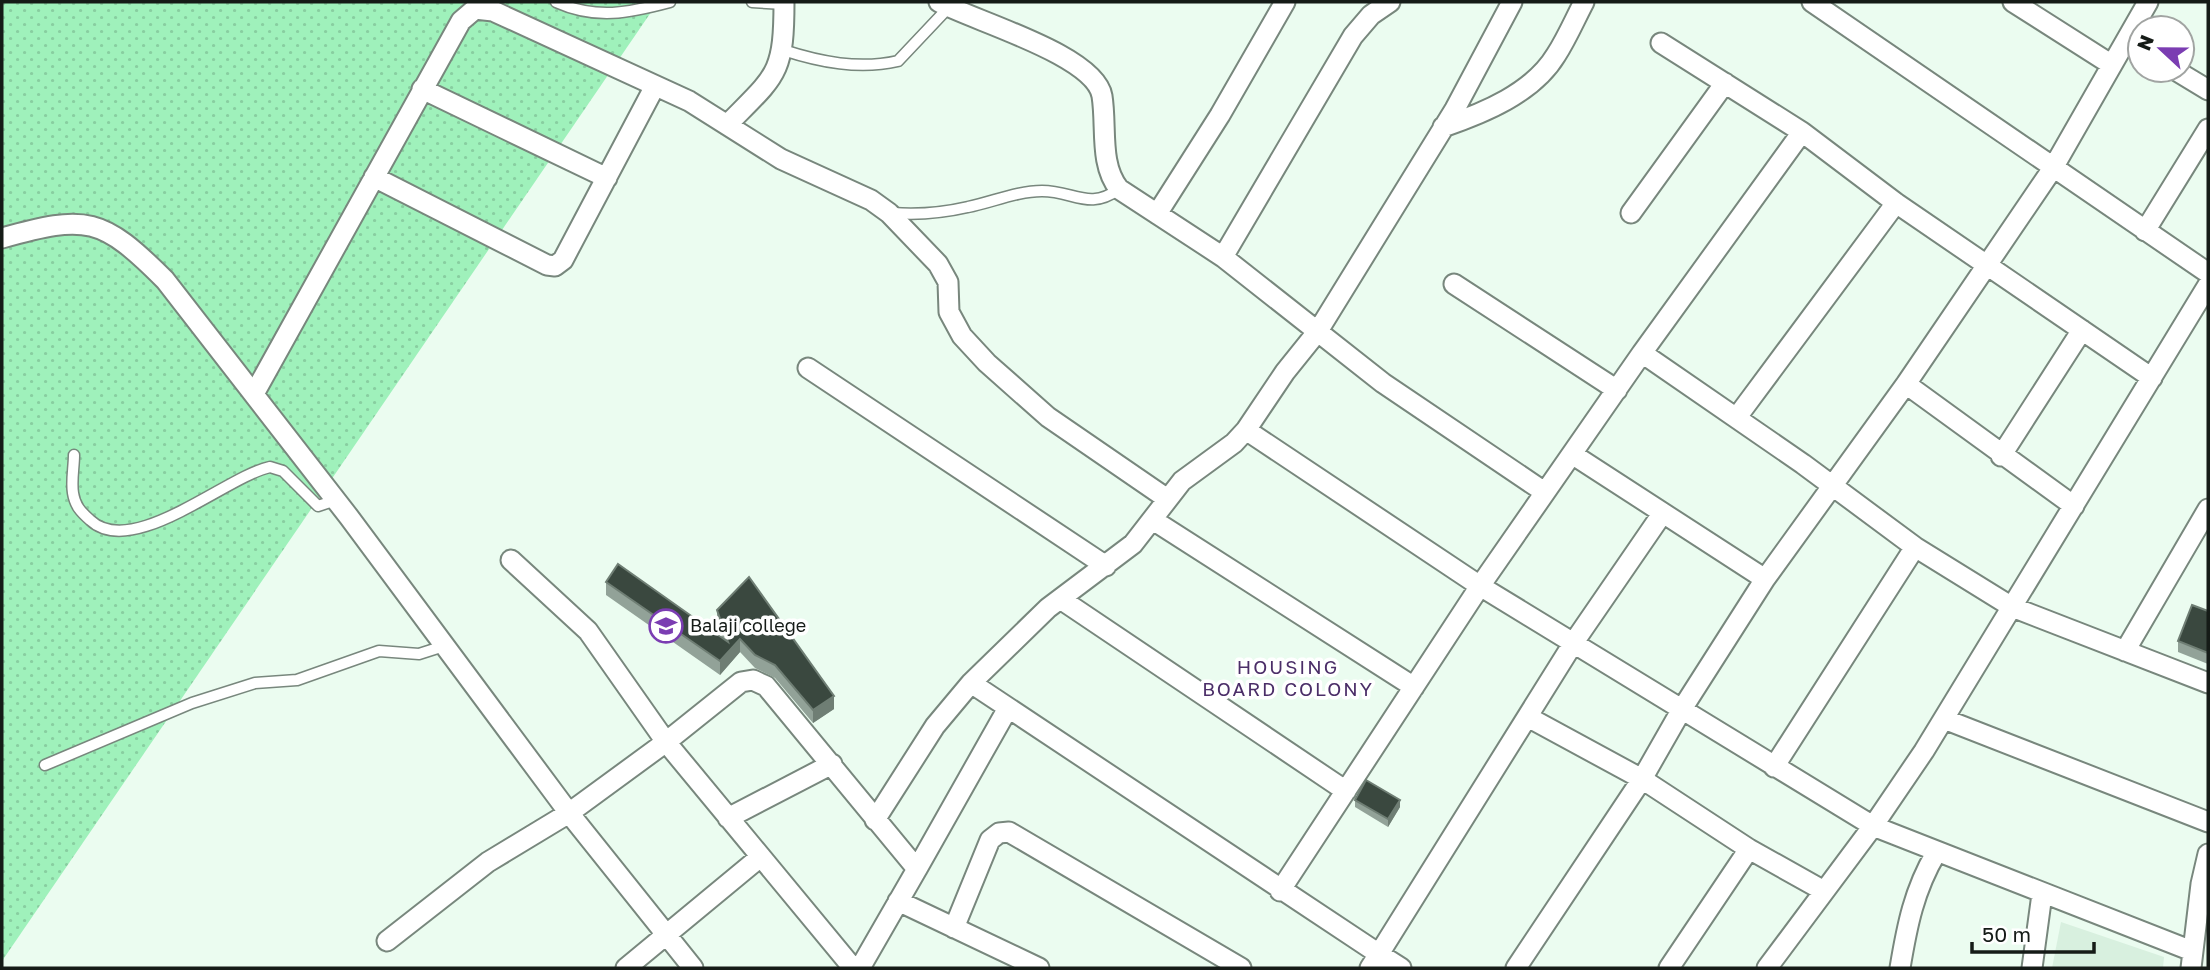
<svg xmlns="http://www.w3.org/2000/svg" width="2210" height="970" font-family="'Golos Text',sans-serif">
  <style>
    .built { fill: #d8f0df }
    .grass { fill: url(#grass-dots) }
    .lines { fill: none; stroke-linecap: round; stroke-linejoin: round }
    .service-casing { stroke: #78877d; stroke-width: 13 }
    .minor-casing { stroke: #78877d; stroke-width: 23 }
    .service { stroke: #fff; stroke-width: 10 }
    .minor { stroke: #fff; stroke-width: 19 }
    .wall { fill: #92a298 }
    .shaded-wall { fill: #6f7e74 }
    .building { fill: #3a483f; stroke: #6f7e74; stroke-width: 2 }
    .labels { text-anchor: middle; stroke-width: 7; stroke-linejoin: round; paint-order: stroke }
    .poi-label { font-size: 18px; fill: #151b17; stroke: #fff; text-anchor: start }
    .neighbourhood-label { font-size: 19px; letter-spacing: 2px; fill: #4b2e68; stroke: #fff }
  </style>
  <defs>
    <pattern id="grass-dots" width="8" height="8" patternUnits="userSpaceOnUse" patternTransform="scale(1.75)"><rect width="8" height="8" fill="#9ff1bb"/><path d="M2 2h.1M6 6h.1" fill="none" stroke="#88cea0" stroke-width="1.8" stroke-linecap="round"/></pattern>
  </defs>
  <rect width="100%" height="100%" fill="#ebfcf0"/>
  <path class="built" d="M2061 922 2164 957 2163 968H2052Z"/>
  <path class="grass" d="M2 2H658L2 961Z"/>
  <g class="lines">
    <defs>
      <path id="service" d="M556 2C596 20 629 13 670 2
        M752 2 784 4
        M783 50C820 62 859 70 898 61L949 7
        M893 213C919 215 942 213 968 207 993 202 1017 191 1042 191 1074 191 1089 211 1119 189
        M74 455C74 467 71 481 73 493 75 506 81 512 90 520 132 560 227 476 270 467L283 471 318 506 336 500
        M45 765 192 703 255 683 297 680 379 651 419 654 444 646"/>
      <path id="minor" d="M939 2C974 21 1095 55 1102 96 1107 127 1099 164 1119 189L1223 257 1383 383 1543 491
        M1812 2 2208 273
        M2013 2 2112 65
        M1661 43 1802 132
        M2175 70 2208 90
        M422 89 607 178
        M727 125C776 75 784 75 784 2
        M1443 127C1484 113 1533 93 1556 55 1567 38 1575 19 1584 2
        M374 177 547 265 555 266 563 260 655 86
        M1631 213 1725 83
        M1157 214 1220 115 1285 2
        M2145 231 2208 129
        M2 238C87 214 102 217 165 280L349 517 569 813 693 968
        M1223 257 1353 36 1371 15 1390 2
        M1454 284 1617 390
        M808 368 1106 566
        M2152 378 1896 203 1802 132 1642 353 1803 464 1915 547 2012 607 2208 683
        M1906 384 2074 506
        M254 394 461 21 475 9 493 11 689 101 781 159 871 200 889 213 938 264 948 282 949 312 962 336 987 363 1048 417 1166 498
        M1737 417 1896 203
        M1246 430 1480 586 1642 353
        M1572 454 1765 579
        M2001 456 2082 330
        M1153 520 1414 687
        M511 560 588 631 666 742 853 968
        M1062 600 1346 791
        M2125 651 2208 509
        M971 683 1379 954 1370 968
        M1528 717 1642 779 1749 849 1824 891
        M1944 719 2208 822
        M1774 767 1915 547
        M728 818 832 764
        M875 820 935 726 971 683 1048 608 1133 544 1182 481 1234 443 1246 430 1285 372 1318 331 1455 109 1512 2
        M917 869 1008 708
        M1280 891 1480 586 1873 826 2192 951
        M898 901 1039 968
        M954 928 990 840 999 833 1009 832 1241 968
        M387 941 488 862 569 813 666 742 741 682 753 680 766 686 917 869 860 968
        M626 968 759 858
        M1401 968 1379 954 1574 642 1662 514
        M1516 968 1642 779 1682 709 1765 579 1906 384 2053 168 2148 2
        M1669 968 1749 849
        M1767 968 1873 826 1924 751 2208 285
        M1900 968C1907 926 1914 890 1936 853
        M2032 968 2042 894
        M2191 968 2201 884 2208 854"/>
    </defs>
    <use href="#service" class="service-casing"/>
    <use href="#minor" class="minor-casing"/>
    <use href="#service" class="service"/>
    <use href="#minor" class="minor"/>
  </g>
  <path class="wall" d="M606 582 722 637 717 623V610L834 709 813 723 775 678 755 668 740 652 720 675 606 595Z
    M2208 611V664L2178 652V641Z
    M1355 800 1400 807 1388 827 1355 807Z"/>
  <path class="shaded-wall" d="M740 639V652L720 675V661Z
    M834 696V709L813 723V710Z
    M1400 800V807L1388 827V819Z"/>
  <path class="building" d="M618 564 728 642 717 610 749 577 834 696 813 710 775 665 755 655 740 639 720 661 606 582Z
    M2192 605 2208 611V653L2178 641Z
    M1366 780 1400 800 1388 819 1355 800Z"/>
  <defs>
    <symbol id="university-ring" viewBox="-11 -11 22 22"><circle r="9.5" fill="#fff" stroke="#7b3db2" stroke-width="1.5"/><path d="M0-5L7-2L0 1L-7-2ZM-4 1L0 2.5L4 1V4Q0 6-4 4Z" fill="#7b3db2"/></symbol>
  </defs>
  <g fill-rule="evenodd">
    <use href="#university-ring" x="647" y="607" width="38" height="38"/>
  </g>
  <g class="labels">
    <g class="poi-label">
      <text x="690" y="632">Balaji college</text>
    </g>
    <g class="neighbourhood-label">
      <text x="1288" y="674">HOUSING<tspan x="1288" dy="22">BOARD COLONY</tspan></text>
    </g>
  </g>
  <rect width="2210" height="970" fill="none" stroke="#151b17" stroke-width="7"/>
  <g transform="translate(2161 49) rotate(292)"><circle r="33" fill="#ffffff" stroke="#a1a4a2" stroke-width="2"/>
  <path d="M0-5L12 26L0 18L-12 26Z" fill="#7b3db2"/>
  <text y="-10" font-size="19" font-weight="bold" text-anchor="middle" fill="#151b17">N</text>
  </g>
  <path d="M1972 942v10h122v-10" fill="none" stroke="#151b17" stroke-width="3.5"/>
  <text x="1982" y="942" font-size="21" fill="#151b17" stroke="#ffffff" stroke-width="5" paint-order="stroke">50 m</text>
</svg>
